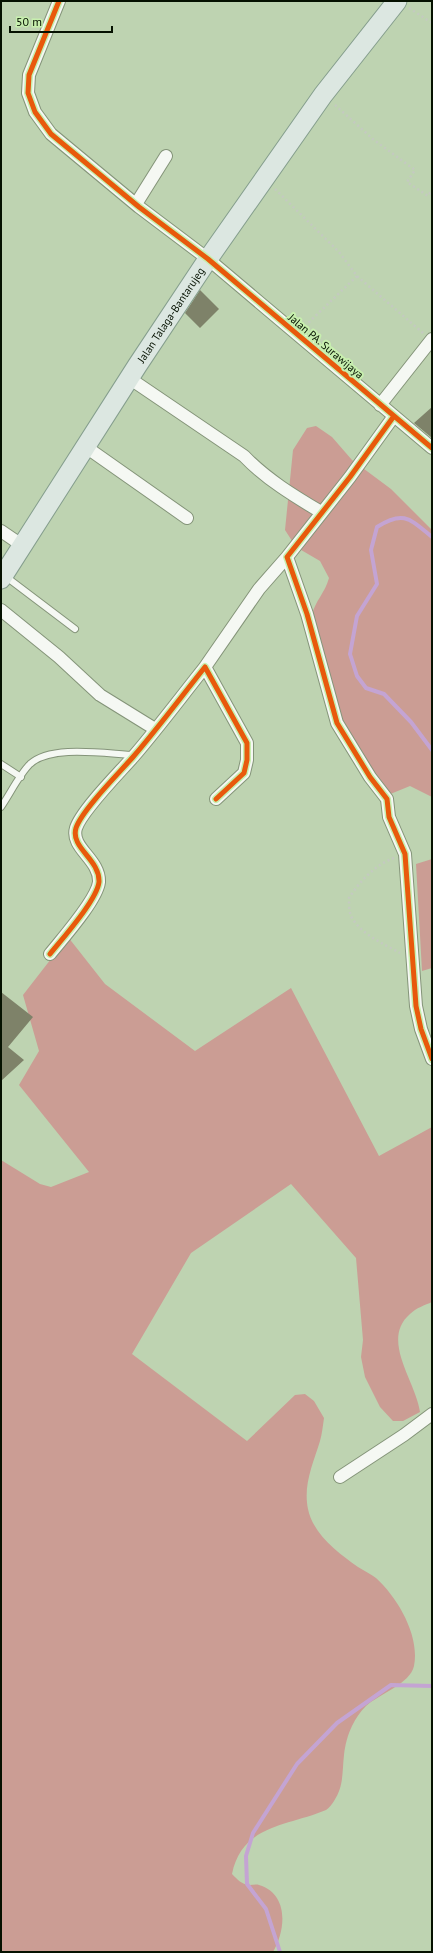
<svg xmlns="http://www.w3.org/2000/svg" width="433" height="1953" font-family="'PT Sans',sans-serif">
  <style>
    .forest { fill: #cb9d94 }
    .lines { fill: none; stroke-linecap: round; stroke-linejoin: round }
    .stream { stroke: #c4a4d3; stroke-width: 4 }
    .building { fill: #7e8269 }
    .service-casing { stroke: #849479; stroke-width: 8 }
    .minor-casing { stroke: #849479; stroke-width: 14 }
    .primary-casing { stroke: #859e8d; stroke-width: 21 }
    .path { stroke: #c4cac0; stroke-width: 2.5; stroke-dasharray: 2 3; stroke-linecap: butt }
    .service { stroke: #f5f8f3; stroke-width: 6 }
    .minor { stroke: #f5f8f3; stroke-width: 12 }
    .primary { stroke: #dce7e1; stroke-width: 19 }
    .cycleway-casing { stroke: #c7efae; stroke-width: 8 }
    .cycleway { stroke: #e8590c; stroke-width: 5 }
    .labels { text-anchor: middle; stroke-width: 4; stroke-linejoin: round; paint-order: stroke }
    .street-label { font-size: 11px; fill: #051100; stroke: #c7efae }
  </style>
  <rect width="100%" height="100%" fill="#bed3b1"/>
  <path class="forest" d="M316 426 332 437 352 460 391 489 432 530V797L410 786 383 797C372 772 362 745 341 727L312 615C315 601 325 593 329 578L320 561 296 547 285 530 293 450 307 428Z
    M432 859V968L422 971 416 864Z
    M68 937 105 984 195 1051 291 988 379 1156 432 1127V1302C425 1305 416 1308 410 1314 380 1340 416 1381 420 1412L403 1421H393L380 1407 365 1377 361 1357 363 1340 356 1258 291 1184 191 1253 132 1354 247 1441 295 1395 305 1394 314 1401 324 1418C323 1425 322 1434 320 1441 313 1464 303 1485 308 1509 313 1534 338 1553 358 1567 364 1571 371 1574 376 1578 398 1598 420 1636 414 1666 410 1684 379 1694 366 1706 360 1712 356 1718 352 1726 348 1734 345 1745 344 1755 342 1772 344 1786 334 1801 332 1804 329 1808 326 1810 289 1826 242 1824 232 1874 237 1879 242 1885 250 1885 253 1885 256 1884 259 1885 289 1894 286 1930 273 1952H1V1160L40 1184 51 1187 89 1172 19 1085 39 1051 23 995Z"/>
  <g class="lines">
    <path class="stream" d="M432 537C410 519 404 510 377 527L371 550 377 584 357 616 350 654 357 676 366 688 384 694 411 722 432 750
      M280 1952 266 1909 247 1884 246 1856 253 1833 297 1764 337 1723 391 1685 432 1686"/>
  </g>
  <path class="building" d="M200 290 219 309 200 328 185 313Z
    M432 407V438L414 423Z
    M1 992 33 1017 8 1047 24 1060 1 1081Z"/>
  <g class="lines">
    <defs>
      <path id="service" d="M5 576 75 629
        M1 764 21 777
        M1 807C10 794 19 775 30 764 51 744 107 754 135 755"/>
      <path id="minor" d="M59 1 29 75 28 93 35 112 51 134 139 207 208 259 432 448
        M136 204 166 156
        M129 378 244 456C266 479 294 496 321 512
        M380 405 432 339
        M394 416 350 477 287 557 307 614 337 723 370 777 387 799 389 817 405 854 416 1006 421 1029 432 1059
        M86 447 187 518
        M1 531 23 546
        M1 610 59 657 100 695 155 729
        M205 667 259 589 287 557
        M50 954C62 939 97 900 99 882 100 859 70 848 76 828 82 810 119 773 133 757 158 728 181 697 205 667L247 743V760L244 773 216 799
        M340 1477 404 1435 432 1414"/>
      <g id="primary">
        <path id="s1" d="M1 579 137 366 208 259 323 95 397 1"/>
      </g>
    </defs>
    <use href="#service" class="service-casing"/>
    <use href="#minor" class="minor-casing"/>
    <use href="#primary" class="primary-casing"/>
    <path class="path" d="M409 8 432 23
      M335 105 374 140 415 170 407 182 428 196 432 190
      M275 189 339 252 357 276 423 333
      M305 326 357 276
      M394 858C375 865 360 881 349 898 349 903 349 911 351 916 360 934 384 944 400 953"/>
    <use href="#service" class="service"/>
    <use href="#minor" class="minor"/>
    <use href="#primary" class="primary"/>
    <defs>
      <path id="cycleway" d="M59 1 29 75 28 93 35 112 51 134 139 207 208 259 432 448
        M394 416 350 477 287 557 307 614 337 723 370 777 387 799 389 817 405 854 416 1006 421 1029 432 1059
        M50 954C62 939 97 900 99 882 100 859 70 848 76 828 82 810 119 773 133 757 158 728 181 697 205 667L247 743V760L244 773 216 799"/>
    </defs>
    <use href="#cycleway" class="cycleway-casing"/>
    <use href="#cycleway" class="cycleway"/>
  </g>
  <g class="labels">
    <g class="street-label">
      <text dy="4" stroke="none"><textPath href="#s1" startOffset="314">Jalan Talaga-Bantarujeg</textPath></text>
      <text transform="translate(326 346) rotate(40)" y="4">Jalan PA. Surawijaya</text>
    </g>
  </g>
  <rect width="433" height="1953" fill="none" stroke="#051100" stroke-width="4"/>
  <path d="M10 26v6h102v-6" fill="none" stroke="#051100" stroke-width="2"/>
  <text x="16" y="26" font-size="12" fill="#051100" stroke="#c7efae" stroke-width="3" paint-order="stroke">50 m</text>
</svg>
